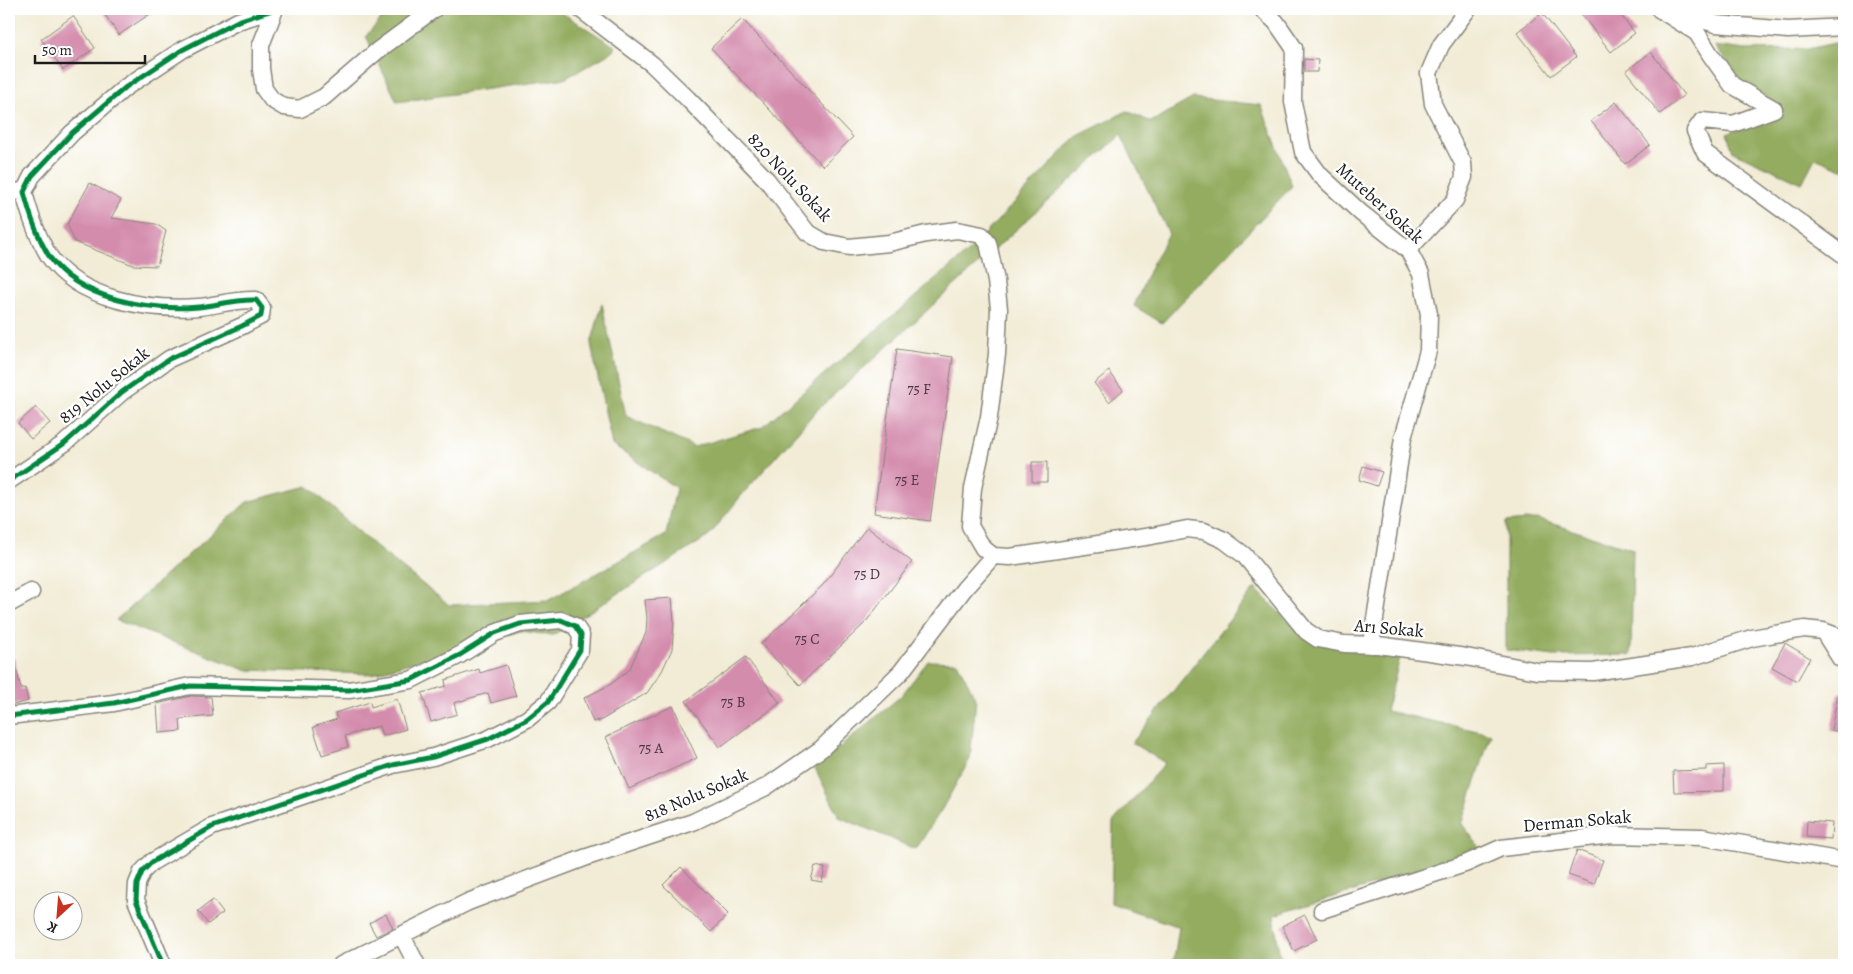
<svg xmlns="http://www.w3.org/2000/svg" width="1853" height="974" font-family="Alegreya,serif">
  <style>
    .forest { fill: #93ac5f; stroke: #58643e }
    .building { fill: #d48cad }
    .lines { fill: none; stroke-linecap: round; stroke-linejoin: round }
    .minor-casing { stroke: #878479; stroke-width: 19 }
    .minor { stroke: #fff; stroke-width: 16 }
    .cycleway-casing { stroke: #fff; stroke-width: 8 }
    .cycleway { stroke: #00873e; stroke-width: 5 }
    .labels { text-anchor: middle; stroke-width: 4.5; stroke-linejoin: round; paint-order: stroke }
    .number-label { font-size: 15px; fill: #4a3840 }
    .street-label { font-size: 18px; fill: #1c1c1c; stroke: #fff }
  </style>
  <rect width="100%" height="100%" fill="#fff"/>
  <filter id="ink" filterUnits="userSpaceOnUse"><feTurbulence type="fractalNoise" baseFrequency=".02" numOctaves="2"/><feDisplacementMap in="SourceGraphic" scale="10" xChannelSelector="R" yChannelSelector="G"/><feConvolveMatrix kernelMatrix="1 2 1 2 8 2 1 2 1" color-interpolation-filters="sRGB"/></filter>
  <filter id="wash" filterUnits="userSpaceOnUse"><feTurbulence type="fractalNoise" baseFrequency=".0096" numOctaves="4" result="noise"/><feDisplacementMap in="SourceGraphic" scale="20" xChannelSelector="R" yChannelSelector="G"/><feGaussianBlur stdDeviation="1.12" result="paint"/><feColorMatrix in="noise" values="0 0 0 0 0 0 0 0 0 0 0 0 0 0 0 0 0 1.4 0 .05"/><feComposite in="paint" operator="in"/></filter>
  <g filter="url(#wash)">
    <rect width="100%" height="100%" fill="#f2ecd6"/>
    <path class="forest" d="M390 9H556L616 47 607 55 566 78 397 102 366 36Z
      M1844 41V170L1815 158 1802 183 1733 152 1727 133 1760 121 1759 106 1715 46 1745 50 1807 49Z
      M1193 98 1261 105 1292 186 1162 323 1134 306 1154 260 1169 234 1121 135 817 410 741 496 709 536 553 635 520 631 372 674 245 670 116 620 247 502 308 486 376 547 449 605 549 600 666 535 676 488 612 445 591 344 602 304 626 416 694 447 762 427 969 251 1076 137 1127 111 1151 122Z
      M1537 519 1633 549 1631 655 1554 656 1506 650V522Z
      M1255 588 1305 638 1401 654 1386 711 1491 734 1462 824 1481 849 1414 873 1274 915 1279 953 1288 965H1173L1179 927 1111 903 1113 822 1165 763 1132 743Z
      M928 661 957 662 976 699 970 759 942 809 916 849 839 817 815 768 901 696Z"/>
    <g id="blocks">
      <path class="building" d="M101 9H157L119 35Z
        M1577 9H1616L1635 33 1611 52Z
        M1542 13 1576 57 1551 76 1517 32Z
        M73 16 95 48 63 70 41 39Z
        M742 19 853 137 823 166 711 48Z
        M1651 52 1684 95 1660 114 1626 71Z
        M1304 59 1318 60 1317 72H1304Z
        M1616 102 1650 145 1625 164 1591 121Z
        M90 183 121 200 111 218 156 224 166 231 157 266 133 265 75 242 67 224Z
        M897 349 953 357 930 521 874 513Z
        M1109 371 1123 390 1109 402 1094 383Z
        M36 407 50 423 31 439 18 423Z
        M1032 462H1047V482H1032Z
        M1363 466 1382 472 1377 486 1359 480Z
        M867 527 912 562 865 623 800 685 761 644 823 585Z
        M672 598 674 621 672 649 662 671 647 693 598 722V720L593 722 584 698 611 684 629 670 646 633 647 618 645 600Z
        M1785 643 1810 658 1797 681 1772 667Z
        M746 657 780 703 720 747 686 701Z
        M9 658H14L21 689 25 688 28 701 9 706Z
        M506 665 516 696 491 703 488 693 454 703 457 714 431 722 422 693 446 686 445 680 479 669 480 673Z
        M1838 693H1844V733L1831 730Z
        M191 696 211 697 213 716 180 719 181 731 159 733 157 704Z
        M397 699 406 729 382 736 379 726 345 736 348 747 322 755 313 727 337 719 335 713 370 702 371 707Z
        M673 706 697 758 629 789 606 737Z
        M1724 765V791L1674 792 1673 771 1706 770V766Z
        M1807 821 1832 823 1831 839 1806 837Z
        M1577 850 1603 860 1594 884 1568 875Z
        M815 866 825 868 822 882 811 880Z
        M681 867 728 914 711 932 663 885Z
        M213 900 223 913 208 924 198 911Z
        M386 914 393 928 376 936 369 923Z
        M1305 915 1317 939 1294 951 1282 926Z"/>
    </g>
  </g>
  <g filter="url(#ink)">
    <use href="#blocks" fill-opacity="0" stroke="#878479" stroke-width="1"/>
    <g class="lines">
      <defs>
        <path id="minor" d="M275 9 261 45V69L264 89 272 100 284 107 300 109 324 97 377 51 434 9
          M580 9 652 64 688 99 767 180 807 232 824 242 849 247 889 243 926 234 957 230 982 235 988 243 996 281 999 309 997 354 989 417 973 488 970 526 983 548 993 556
          M1262 9 1276 22 1294 48 1293 102 1303 152 1320 175 1361 213 1408 250 1421 274 1429 314 1428 351 1403 438 1371 645
          M1659 9 1697 33 1710 54 1732 85 1774 109 1733 124 1702 121 1695 131 1705 153 1844 255
          M1674 11 1716 24 1788 30 1844 27
          M9 191 24 192
          M1408 250 1455 200 1464 177 1463 163 1433 104 1429 73 1441 45 1468 9
          M9 481 65 443 122 392 169 359 242 326 261 316 262 308 256 300C236 299 218 305 199 307 151 311 78 300 49 256 38 238 29 212 24 192L32 176 72 133 126 87 182 50 238 21 275 9
          M993 556 1010 557 1152 536 1187 529 1204 531 1224 540 1244 555 1306 631 1318 639 1344 644 1378 645 1466 657 1537 671 1593 672 1692 657 1752 638 1804 629 1823 631 1844 639
          M9 604 31 592
          M1823 631 1840 658 1844 661
          M9 716 114 703 190 686 349 690 411 680 460 655 495 633 520 624 561 620 575 626 581 635 580 650 548 702 527 719 488 739 433 757 393 765 212 827 152 862 142 872 137 884 136 900 163 965
          M1322 910 1465 864 1501 848 1612 835 1702 837 1844 861
          M402 936 417 965
          M341 965 468 902 587 857 693 822 766 787 821 749 901 672 964 589 993 556"/>
      </defs>
      <use href="#minor" class="minor-casing"/>
      <use href="#minor" class="minor"/>
      <defs>
        <path id="cycleway" d="M9 481 65 443 122 392 169 359 242 326 261 316 262 308 256 300C236 299 218 305 199 307 151 311 78 300 49 256 38 238 29 212 24 192L32 176 72 133 126 87 182 50 238 21 275 9
          M9 716 114 703 190 686 349 690 411 680 460 655 495 633 520 624 561 620 575 626 581 635 580 650 548 702 527 719 488 739 433 757 393 765 212 827 152 862 142 872 137 884 136 900 163 965"/>
      </defs>
      <use href="#cycleway" class="cycleway-casing"/>
      <use href="#cycleway" class="cycleway"/>
    </g>
  </g>
  <g class="labels">
    <g class="number-label">
      <text x="919" y="394">75 F</text>
      <text x="907" y="485">75 E</text>
      <text x="867" y="579">75 D</text>
      <text x="807" y="644">75 C</text>
      <text x="733" y="707">75 B</text>
      <text x="651" y="753">75 A</text>
    </g>
    <g class="street-label">
      <text transform="translate(790 177) rotate(47)" y="6">820 Nolu Sokak</text>
      <text transform="translate(1380 203) rotate(42)" y="6">Muteber Sokak</text>
      <text transform="translate(104 385) rotate(-39)" y="6">819 Nolu Sokak</text>
      <text transform="translate(1389 628) rotate(5)" y="6">Arı Sokak</text>
      <text transform="translate(696 795) rotate(-23)" y="6">818 Nolu Sokak</text>
      <text transform="translate(1577 821) rotate(-5)" y="6">Derman Sokak</text>
    </g>
  </g>
  <rect width="1853" height="974" fill="none" stroke="#fff" stroke-width="30"/>
  <g transform="translate(58 916) rotate(206)"><circle r="24" fill="#ffffff" stroke="#a4a4a4"/>
  <path d="M0-4L9 19L0 12L-9 19Z" fill="#c8321e"/>
  <text y="-8" font-size="14" font-weight="bold" text-anchor="middle" fill="#1c1c1c">K</text>
  </g>
  <path d="M35 55v8h110v-8" fill="none" stroke="#1c1c1c" stroke-width="2.5"/>
  <text x="42" y="55" font-size="15" fill="#1c1c1c" stroke="#ffffff" stroke-width="4" paint-order="stroke">50 m</text>
</svg>
